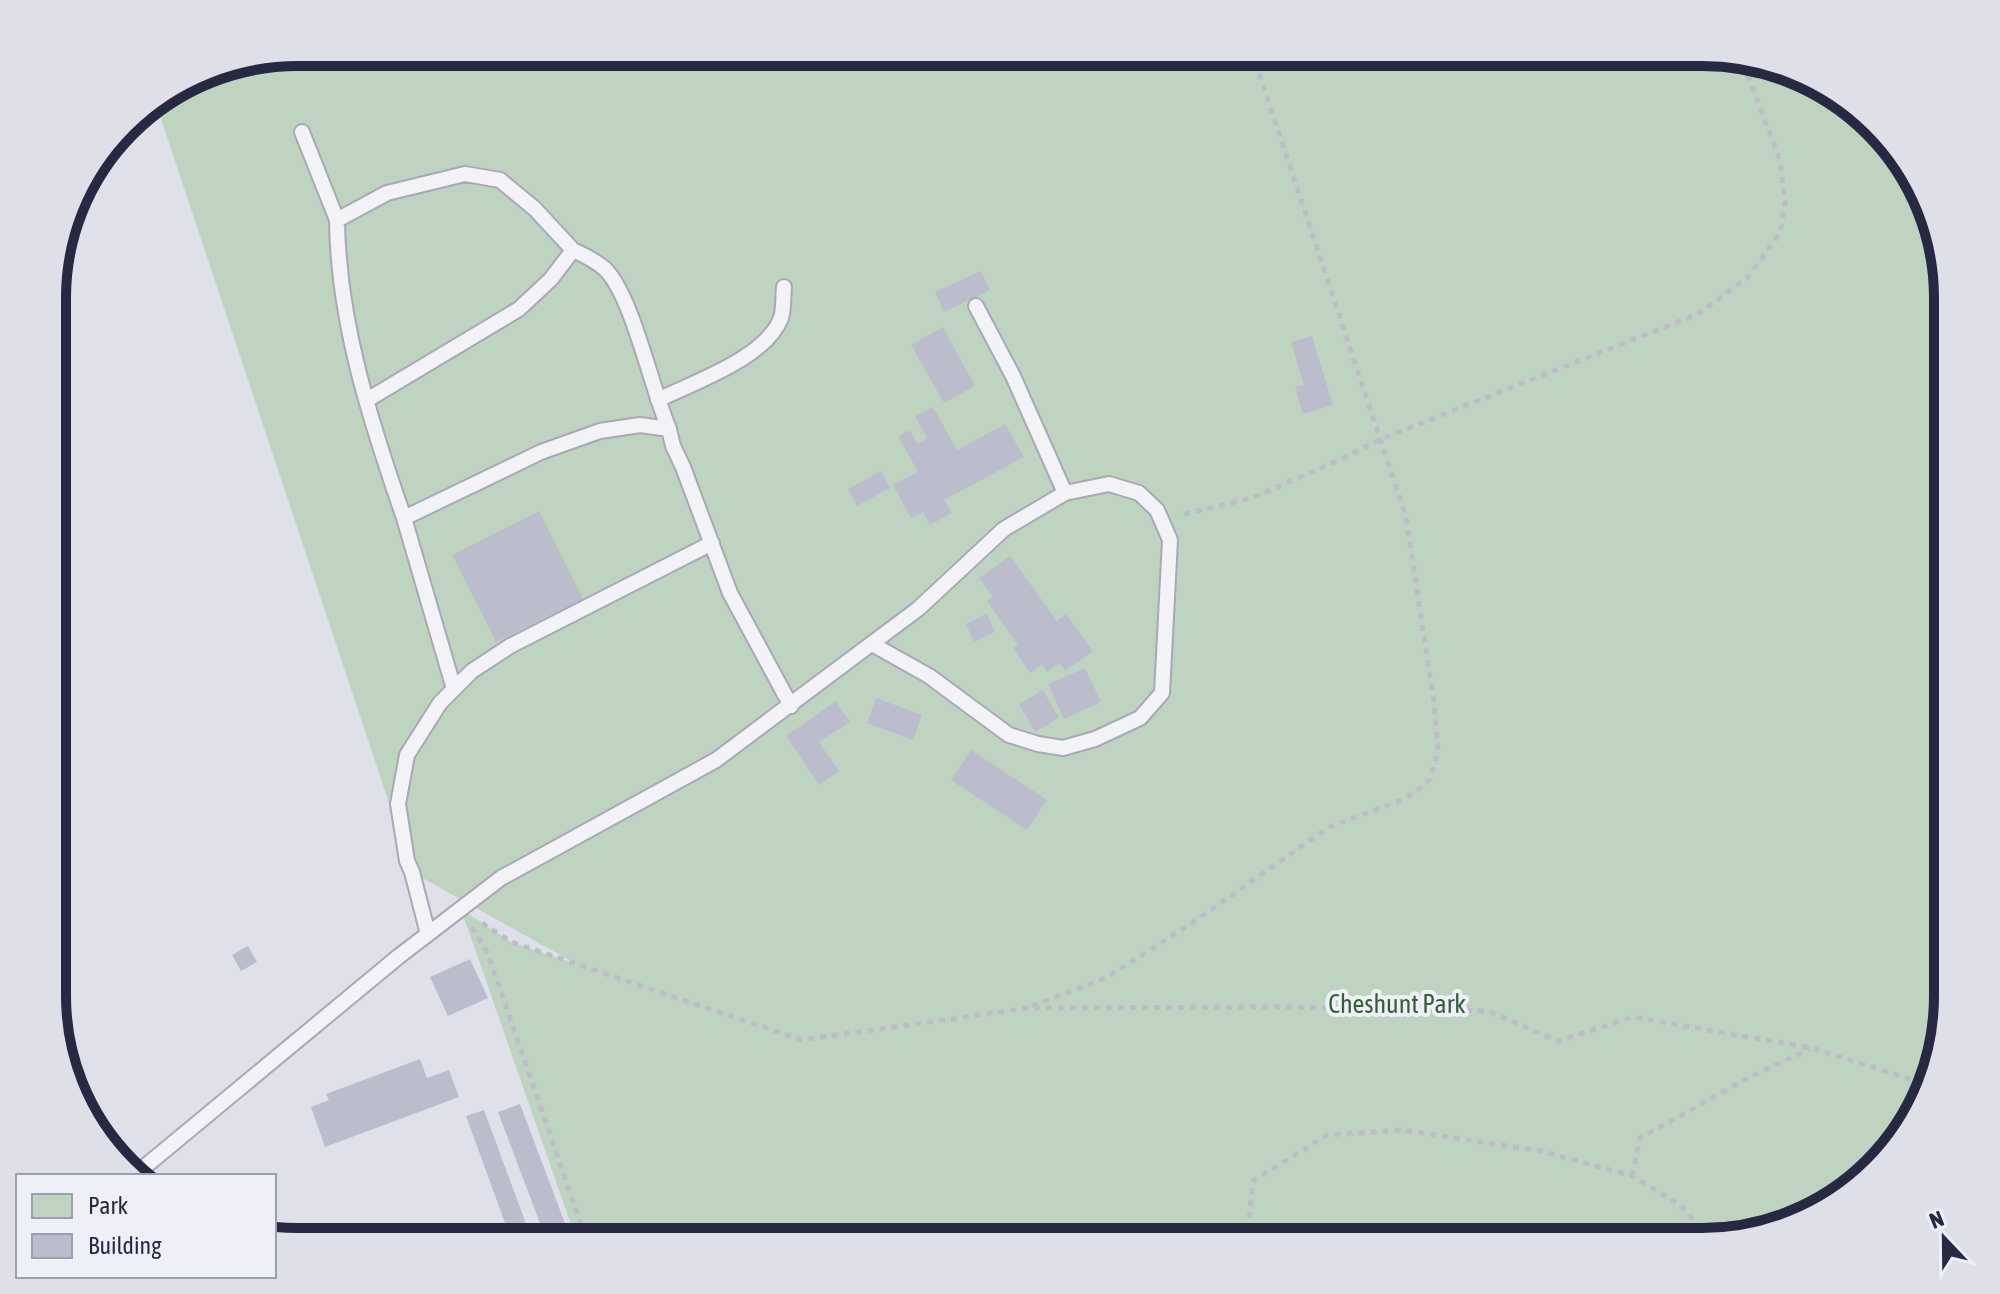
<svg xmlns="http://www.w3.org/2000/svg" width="2000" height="1294" font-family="'Asap Condensed',sans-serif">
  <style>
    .green { fill: #bfd4c0 }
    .building { fill: #bcbdcc }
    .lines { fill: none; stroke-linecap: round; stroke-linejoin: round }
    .service-casing { stroke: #a8a9b7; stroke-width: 18 }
    .path { stroke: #bdbdc8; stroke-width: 5; stroke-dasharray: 6 6; stroke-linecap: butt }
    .service { stroke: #f2f2f7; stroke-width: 14 }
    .labels { text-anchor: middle; stroke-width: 8; stroke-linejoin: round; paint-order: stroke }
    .park-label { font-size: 26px; fill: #335e37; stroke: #eeeff7 }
    .rim { fill: none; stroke: #272841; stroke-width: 10 }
  </style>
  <rect width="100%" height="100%" fill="#dfe0e9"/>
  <path class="green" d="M298 52H1702L1780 65 1839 94 1915 176 1947 283V1011L1906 1133 1824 1209 1717 1241 577 1242 461 909 511 942 576 964 412 872 155 101 205 71Z"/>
  <path class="building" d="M981 271 990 290 944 312 935 292Z
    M943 327 975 386 944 403 911 345Z
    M1312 336 1333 405 1303 414 1295 387 1304 385 1291 342Z
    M933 407 957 450 1005 424 1024 457 944 500 952 513 930 525 923 512 911 518 893 485 918 472 898 436 910 430 917 444 927 438 915 416Z
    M881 471 890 488 857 506 848 489Z
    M539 511 583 599 496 642 452 555Z
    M1010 556 1057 621 1066 614 1093 651 1065 671 1060 663 1047 672 1042 665 1030 673 1013 648 1018 645 987 601 993 597 979 578Z
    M987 614 995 632 974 642 966 624Z
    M1085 668 1101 702 1064 719 1048 684Z
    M1043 690 1059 718 1035 732 1019 704Z
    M876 698 922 715 913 740 867 723Z
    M836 701 850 722 819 742 839 771 819 785 786 736Z
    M971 750 1047 800 1027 830 951 780Z
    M248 946 257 962 241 971 232 955Z
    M470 959 488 998 448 1016 430 977Z
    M420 1059 427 1078 449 1070 459 1097 325 1147 311 1107 329 1100 326 1094Z
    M520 1104 572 1242H547L498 1112Z
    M484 1110 532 1240 526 1242H512L466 1116Z"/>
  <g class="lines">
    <defs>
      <path id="service" d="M302 132 337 220
        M573 250C584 255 596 261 605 269 632 295 652 390 669 429
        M976 306 1013 376 1065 493
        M367 400 519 309 551 279 573 250 535 209 500 180 465 174 387 193 337 220C338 322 371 423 404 518L541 452 600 431 640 425 669 429 673 446 683 467 730 593 791 706
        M658 400C694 382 766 358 781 318 784 309 783 296 784 287
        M404 518 454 689
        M428 934 412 872 407 861 398 804 407 755 440 703 472 671 510 646 712 543
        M136 1174 398 957 501 878 716 760 918 609 1004 529 1065 493 1109 484 1139 493 1157 510 1170 540 1162 693 1140 718 1095 739 1063 748 1038 744 1009 735 929 676 872 644"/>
    </defs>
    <use href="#service" class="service-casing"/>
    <path class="path" d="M1184 514 1252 498 1337 461 1381 439 1698 314 1748 277 1780 233 1785 203 1780 161 1742 59
      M482 923 511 942 802 1040 1028 1008 1280 1007 1488 1011 1558 1041 1633 1017 1812 1048 1923 1083
      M472 927 488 954 587 1242
      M1032 1006 1106 978 1192 923 1329 827 1402 800 1416 792 1430 779 1438 752 1434 703 1406 517 1252 52
      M1632 1176 1640 1138 1754 1075 1810 1049
      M1247 1242 1253 1181 1327 1135 1402 1130 1541 1151 1632 1176 1679 1204 1713 1241"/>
    <use href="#service" class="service"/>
  </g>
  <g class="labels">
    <g class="park-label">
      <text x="1397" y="1013">Cheshunt Park</text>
    </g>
  </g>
  <path d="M0 0H2000V1294H0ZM298 66H1702A232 232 0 0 1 1934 298V996A232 232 0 0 1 1702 1228H298A232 232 0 0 1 66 996V298A232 232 0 0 1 298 66Z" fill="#dedfe8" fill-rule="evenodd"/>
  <path class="rim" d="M298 66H1702A232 232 0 0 1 1934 298V996A232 232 0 0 1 1702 1228H298A232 232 0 0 1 66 996V298A232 232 0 0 1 298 66Z"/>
  <rect x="16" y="1174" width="260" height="104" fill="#eeeff7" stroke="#9e9fae" stroke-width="2"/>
  <rect x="32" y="1194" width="40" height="24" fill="#bfd4c0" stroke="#9e9fae" stroke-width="2"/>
  <text x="88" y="1214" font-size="24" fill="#272841">Park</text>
  <rect x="32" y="1234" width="40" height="24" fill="#bcbdcc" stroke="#9e9fae" stroke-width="2"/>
  <text x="88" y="1254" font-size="24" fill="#272841">Building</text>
  <g transform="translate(1944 1238) rotate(338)" stroke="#eeeff7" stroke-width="6" paint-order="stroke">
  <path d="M0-6L14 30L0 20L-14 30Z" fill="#272841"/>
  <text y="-12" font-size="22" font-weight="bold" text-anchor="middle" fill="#272841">N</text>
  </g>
</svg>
